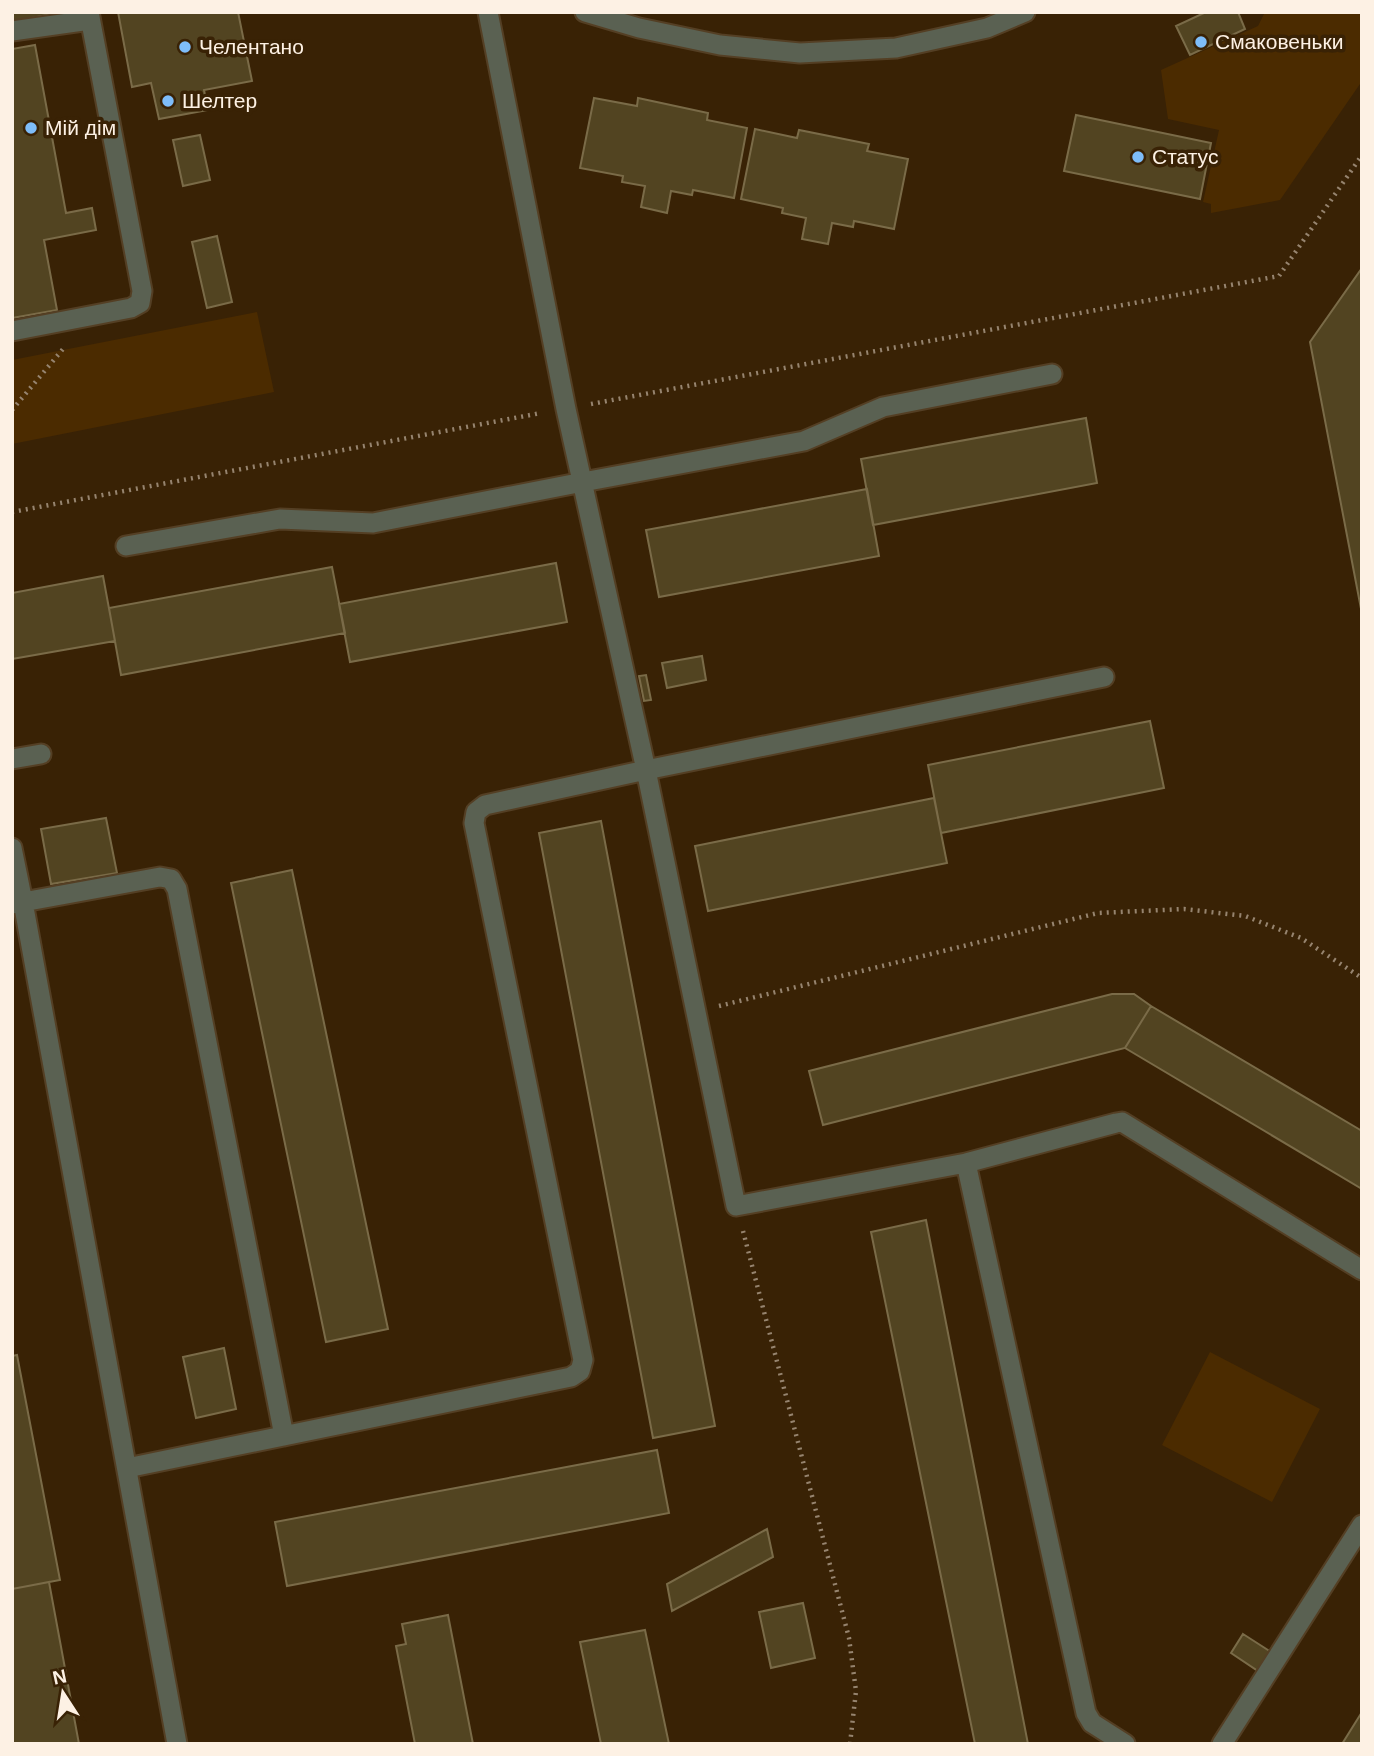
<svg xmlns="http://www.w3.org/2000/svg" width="1374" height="1756" font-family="Arial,sans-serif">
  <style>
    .green { fill: #4b2b00 }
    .building { fill: #524421; stroke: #7a6b48; stroke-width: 2 }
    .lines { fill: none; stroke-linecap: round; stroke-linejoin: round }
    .service-casing { stroke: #543f24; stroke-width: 23 }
    .tertiary-casing { stroke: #543f24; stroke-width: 23 }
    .path { stroke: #96846f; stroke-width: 4.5; stroke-dasharray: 2 5; stroke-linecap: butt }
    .service { stroke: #5a6152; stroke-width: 19 }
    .tertiary { stroke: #5a6152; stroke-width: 19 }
    .poi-dot { fill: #7ebdf9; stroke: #392205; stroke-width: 2.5 }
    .labels { text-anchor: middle; stroke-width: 7; stroke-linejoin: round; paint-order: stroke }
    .poi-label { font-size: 21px; fill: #fdf1e4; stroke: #392205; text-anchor: start }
  </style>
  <rect width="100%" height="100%" fill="#392205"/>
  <path class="green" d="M1265 12H1362V81L1280 200 1211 213V204L1203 202 1219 130 1168 119 1161 70 1258 26Z
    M257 312 274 392 12 444V360Z
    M1210 1352 1320 1409 1272 1502 1162 1445Z"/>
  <path class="building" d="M12 12H52V14L12 22Z
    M118 12H238L252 81 204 90 208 110 159 119 151 83 132 87Z
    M1206 12H1238L1245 29 1190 55 1176 26Z
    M35 45 66 213 92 208 96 230 44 240 57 310 12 318V49Z
    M594 98 637 106 638 98 708 113 707 120 747 128 734 198 693 190 692 195 671 191 667 213 641 207 645 186 622 182 623 176 580 168Z
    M1076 115 1211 143 1200 199 1064 171Z
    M755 129 797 138 799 130 869 144 867 151 908 159 894 229 854 221 853 227 832 223 828 244 802 239 806 218 782 213 783 208 741 199Z
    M200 135 210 180 183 186 173 140Z
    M217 236 232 302 207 308 192 242Z
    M1362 268V614L1310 342Z
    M1086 418 1097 483 873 525 861 459Z
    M867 489 879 556 659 597 646 530Z
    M556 563 567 622 350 662 339 604Z
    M332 567 345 633 121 675 109 608Z
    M103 576 115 641 12 659V593Z
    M702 656 706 680 667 688 662 663Z
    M646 675 651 700 644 701 639 676Z
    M1150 721 1164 788 941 833 928 765Z
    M934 798 947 863 708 911 695 846Z
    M106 818 117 873 51 884 41 829Z
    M601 821 715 1426 653 1438 539 833Z
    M292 870 388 1329 326 1342 231 883Z
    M1112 994H1134L1151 1006 1125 1048 823 1125 809 1071Z
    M1151 1006 1362 1131V1189L1125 1048Z
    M926 1220 1028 1744H975L871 1232Z
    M224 1348 236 1409 196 1418 183 1357Z
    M17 1355 60 1580 12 1589V1356Z
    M657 1450 669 1513 287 1586 275 1522Z
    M767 1529 773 1557 672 1611 667 1584Z
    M49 1582 79 1744H12V1589Z
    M803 1603 815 1658 771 1668 759 1612Z
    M448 1615 473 1744H415L396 1646 406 1644 402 1624Z
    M645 1630 669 1744H601L580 1642Z
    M1243 1634 1271 1652 1258 1671 1231 1653Z
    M1362 1712V1744H1342Z"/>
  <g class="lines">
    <defs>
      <path id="service" d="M488 12 566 409 646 770 736 1206 966 1163 1116 1123 1122 1122 1362 1270
        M12 31 90 20
        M12 331 131 308 140 303 142 291 89 12
        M126 546 280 519 373 523 583 482 804 441 883 407 1052 374
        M12 759 41 754
        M12 848 23 902 160 877 171 879 177 889 284 1436
        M12 904 23 902 177 1744
        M966 1163 1086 1713 1092 1723 1125 1744
        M127 1468 571 1377 580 1371 583 1360 474 823 476 812 485 805 646 770 1104 677
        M1222 1744 1362 1525"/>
      <path id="tertiary" d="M585 12 639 28 720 45 800 53 896 48 987 28 1025 12"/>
    </defs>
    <use href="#service" class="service-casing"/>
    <use href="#tertiary" class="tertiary-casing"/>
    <path class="path" d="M591 404 1279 276 1362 155
      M12 410 63 349
      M12 512 541 413
      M719 1006 1098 913 1184 909 1245 916 1301 938 1362 978
      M743 1231 849 1638 856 1691 850 1744"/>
    <use href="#service" class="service"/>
    <use href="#tertiary" class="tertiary"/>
  </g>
  <g class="poi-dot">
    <circle cx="1201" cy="42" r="7"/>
    <circle cx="185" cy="47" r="7"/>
    <circle cx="168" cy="101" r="7"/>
    <circle cx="31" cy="128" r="7"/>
    <circle cx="1138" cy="157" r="7"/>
  </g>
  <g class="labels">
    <g class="poi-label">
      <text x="1215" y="49">Смаковеньки</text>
      <text x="199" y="54">Челентано</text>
      <text x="182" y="108">Шелтер</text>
      <text x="45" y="135">Мій дім</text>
      <text x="1152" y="164">Статус</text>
    </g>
  </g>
  <rect width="1374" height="1756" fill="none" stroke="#fdf1e4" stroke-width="28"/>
  <g transform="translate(63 1693) rotate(348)" stroke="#392205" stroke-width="5" paint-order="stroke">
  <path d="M0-5L12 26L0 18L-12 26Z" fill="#fdf1e4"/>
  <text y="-10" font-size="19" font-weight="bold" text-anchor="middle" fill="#fdf1e4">N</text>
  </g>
</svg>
